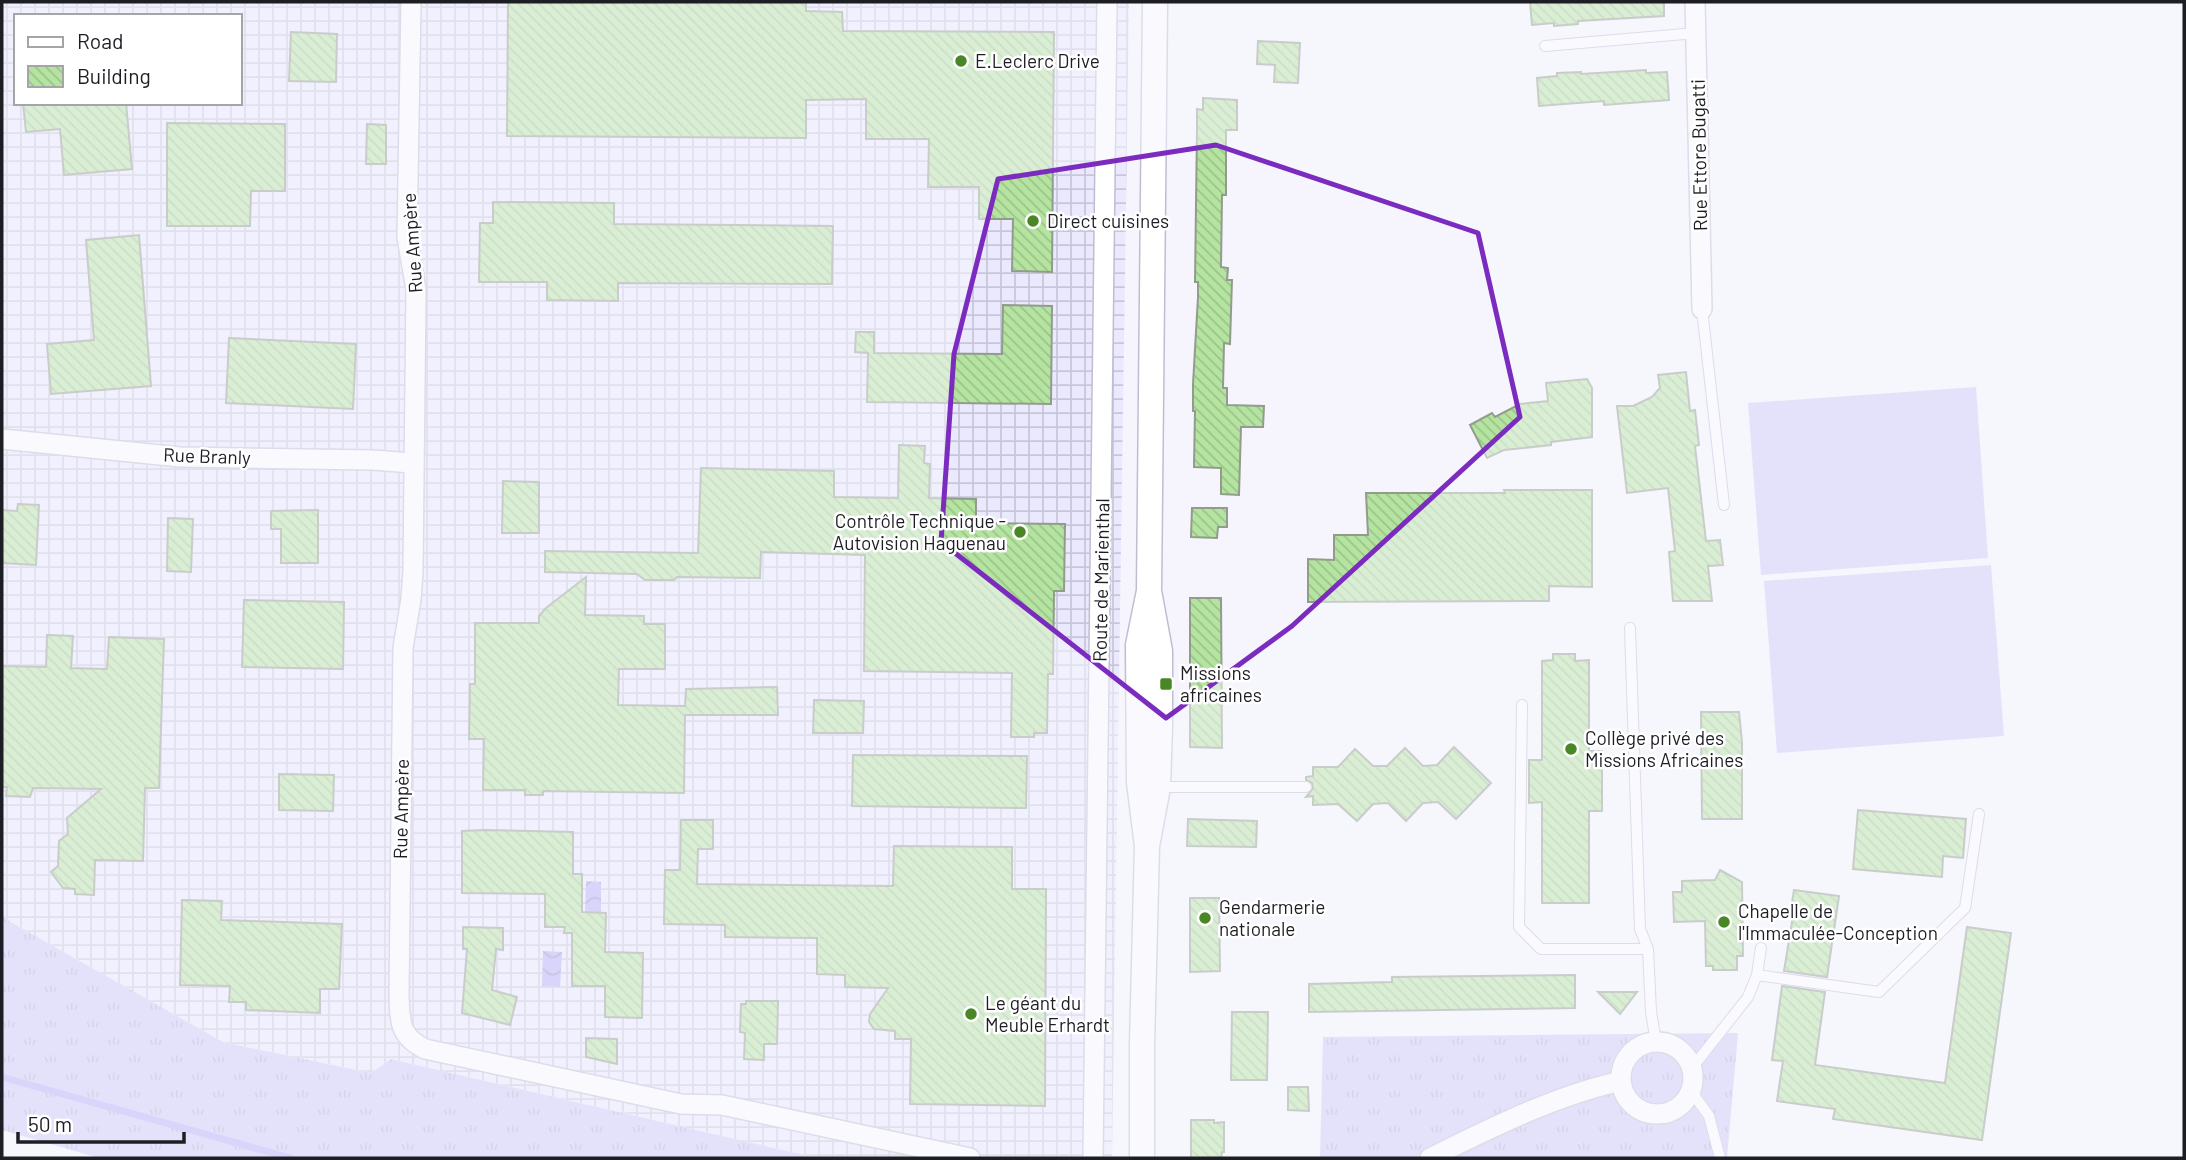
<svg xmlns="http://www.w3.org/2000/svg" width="2186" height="1160" font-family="Barlow,sans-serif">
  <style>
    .industrial { fill: url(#industrial-grid); fill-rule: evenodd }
    .grass { fill: url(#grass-tufts) }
    .garden { fill: #cecbf7 }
    .water { fill: url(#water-waves) }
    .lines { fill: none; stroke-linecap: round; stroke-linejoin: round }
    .stream { stroke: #b3acf5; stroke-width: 7 }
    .building { fill: url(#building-back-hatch); stroke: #929c8d; stroke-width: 2 }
    .service-casing { stroke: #bfbed1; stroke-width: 12 }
    .minor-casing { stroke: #bfbed1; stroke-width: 22 }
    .tertiary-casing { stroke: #bfbed1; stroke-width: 27 }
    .service { stroke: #fff; stroke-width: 10 }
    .minor { stroke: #fff; stroke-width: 19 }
    .tertiary { stroke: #fff; stroke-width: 24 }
    .marked { fill: none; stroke: #7b2cbf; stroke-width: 5; stroke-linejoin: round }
    .poi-dot { fill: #498625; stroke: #fff; stroke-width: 2.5 }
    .labels { text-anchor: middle; stroke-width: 5; stroke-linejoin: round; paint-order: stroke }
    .poi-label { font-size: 19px; fill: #1d1d24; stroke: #fff; text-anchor: start }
    .street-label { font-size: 19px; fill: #1d1d24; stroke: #fff }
  </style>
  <defs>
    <pattern id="industrial-grid" width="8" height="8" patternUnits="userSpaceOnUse" patternTransform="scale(1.75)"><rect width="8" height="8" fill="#eae9fe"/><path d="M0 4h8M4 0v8" fill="none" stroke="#c8c7da"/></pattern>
    <pattern id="grass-tufts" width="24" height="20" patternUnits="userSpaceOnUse" patternTransform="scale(1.75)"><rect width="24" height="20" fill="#cecbf7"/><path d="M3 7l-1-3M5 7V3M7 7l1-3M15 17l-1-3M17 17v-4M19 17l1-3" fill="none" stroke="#b0aed4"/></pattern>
    <pattern id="water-waves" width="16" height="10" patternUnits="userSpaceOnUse" patternTransform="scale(1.75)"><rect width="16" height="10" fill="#b3acf5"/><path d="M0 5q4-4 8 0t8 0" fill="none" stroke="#918bc6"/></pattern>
    <pattern id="building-back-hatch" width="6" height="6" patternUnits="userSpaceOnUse" patternTransform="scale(1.75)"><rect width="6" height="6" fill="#b5e4a0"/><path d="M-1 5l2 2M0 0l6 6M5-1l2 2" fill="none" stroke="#9bc38a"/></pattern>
  </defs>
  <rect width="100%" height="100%" fill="#f6f5fd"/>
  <path class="industrial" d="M2 2H1129L1112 1158H817L391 1059 371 1073 223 1042 2 917ZM16 16H240V103H16Z"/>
  <path class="grass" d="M2 917 223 1042 371 1073 391 1059 817 1158H99L2 1130Z
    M1738 1033 1727 1158H1320L1323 1037Z"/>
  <path class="garden" d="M1976 387 1988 558 1761 575 1748 403Z
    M1991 565 2004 736 1777 753 1764 581Z"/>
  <path class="water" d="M586 881 601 882V913L585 912Z
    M543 951 562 952 560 987 542 986Z"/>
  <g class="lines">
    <path class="stream" d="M2 1077 290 1158"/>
  </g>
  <path class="building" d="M508 2H806V11L842 12 843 31 1054 32 1052 272 1012 271 1013 219H979V187H928L929 139H866V99L806 100V138L507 136Z
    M1530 2H1664V16L1578 21V24L1554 26V23L1532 25Z
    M291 32 337 34 336 82 289 81Z
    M1258 41 1300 43 1298 83 1274 82 1275 65 1257 64Z
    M1646 70V73L1667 72 1669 100 1604 105V101L1539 106 1537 78 1557 76V73L1581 72V74Z
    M1203 98 1237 100V130H1226V195H1222L1221 267 1228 268 1227 280H1232L1230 344 1224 343 1223 388H1227V405L1264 406 1263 427H1241L1239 495 1221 494V468L1194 467 1195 411H1193V384L1198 297V282H1195L1197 129V109L1203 110Z
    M23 103H126L132 169 64 175 60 129 26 132Z
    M167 123 285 124V191H251L250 226H167Z
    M367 124 386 125V164H366Z
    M493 202 614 203V224L833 226 832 284 618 283V301L547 300V282H479L480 223H493Z
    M139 235 151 386 51 394 47 344 94 340 86 240Z
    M1003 305 1052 306 1051 404 867 402 868 353 855 352 856 332H874V353L1002 354Z
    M229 338 356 344 353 409 226 403Z
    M1686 372 1690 411 1695 410 1699 445 1695 446 1706 541 1720 540 1723 565 1708 566 1712 601H1673L1669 552 1675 551 1668 488 1627 493 1617 406H1633L1652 397 1660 388 1658 375Z
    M1587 379 1592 388V437L1551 442V445L1504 450 1487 458 1470 425 1492 413 1495 417 1520 404 1548 401 1546 383Z
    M899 445 925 446 924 463 930 464 929 498 976 499V523L1065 524 1064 591H1054L1053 674H1048L1047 733H1034V737H1011L1012 673 864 671 865 555 761 552 760 578 677 577 674 580H645L637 574 545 572V551L698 553 701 468 834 471V497L898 498Z
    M503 481 539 482V533H502Z
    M1504 490H1592V587L1549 586V601L1308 602V559L1334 560V535H1368L1366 493H1505Z
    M18 504 39 505 36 565 2 563V510L17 511Z
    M1192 508H1227V527H1218L1217 538 1191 537Z
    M318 510V563H281V529H271V511Z
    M168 518 193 519 191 572 167 571Z
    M586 577 585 615 644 616V624H665V669H619L618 705 685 706 686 689 777 687 778 715H685L684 793 543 791V795H525V790H483L484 739H469L470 684H475V623H539V616L546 608Z
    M1190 598H1221L1222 748 1190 747Z
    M244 600 344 602 343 669 242 667Z
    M47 635 73 636 71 668 107 669 109 637 164 639 159 788H145L143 861 95 860 94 895 75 894V889L63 888 51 872 58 866 59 841 68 834 67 818 101 789 33 788 30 797 6 796 7 787H2V666L46 667Z
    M1553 654H1575V661L1589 660V751H1602V811H1589V903H1542V802L1529 803V760H1542V661L1553 660Z
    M814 700 864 701 863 733H813Z
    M1701 712H1739L1742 742V819H1702Z
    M1454 747 1491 783 1456 819 1438 802 1423 803 1406 821 1388 803 1373 804 1357 821 1338 804 1313 805V796L1306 797 1313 788 1312 783 1306 780V777L1313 776V767H1338L1355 749 1373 766H1387L1405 748 1423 766 1437 765Z
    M853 755 1027 756 1026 808 852 806Z
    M279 774 334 775 333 811 279 810Z
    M1858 810 1966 819 1963 858 1943 856 1942 877 1853 869Z
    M1188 819 1257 821 1256 847 1187 846Z
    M681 820H713V849H698L697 884 893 886 894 846 1012 847V889H1046L1045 1106 910 1104 911 1039H895V1031L874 1029 869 1022 870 1014 888 988 845 987V975L817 974V938L725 937V925L664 924 665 870H680Z
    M484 830 573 832V874H582V912L606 913 605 952 643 953 642 1018 605 1017V986H572V933H564L565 927H545V894L462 893V831Z
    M1720 870 1742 882 1743 956H1737V970H1713V966H1706L1705 921 1674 922 1673 892H1682V881L1715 880Z
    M1794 890 1839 896 1827 977 1784 971 1794 910 1791 909Z
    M1190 898H1219L1220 971 1190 972Z
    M182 900 222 901 221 920 342 924 339 989H320V1013L246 1010V1002H229L230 986 180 985Z
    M463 927 503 928V950L496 949 492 990 517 997 510 1025 462 1013 467 949H463Z
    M1967 927 2011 933 1982 1140 1833 1119 1835 1109 1777 1101 1783 1061 1772 1060 1782 986 1825 992 1815 1065 1945 1083Z
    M1575 975V1008L1309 1012V984L1392 982V977Z
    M1598 992H1637L1620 1014Z
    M746 1001H778L777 1044H764V1060L744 1059 745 1033 740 1032 741 1004H746Z
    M1232 1012H1268L1267 1080H1231Z
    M586 1038 617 1039V1064L586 1057Z
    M1288 1087H1308L1309 1111 1288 1110Z
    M1191 1120H1214V1123L1224 1122V1152H1222L1221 1158H1191Z"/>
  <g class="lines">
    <defs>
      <path id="service" d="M1545 46 1696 33
        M1702 309 1724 505
        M1630 628 1640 929 1648 949 1651 1012 1656 1042
        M1522 705 1519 927 1541 949H1648
        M1159 787H1306
        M1757 975 1879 992 1965 908 1979 814
        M1692 1068 1748 997 1757 975 1761 948
        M1691 1091 1709 1116 1720 1158"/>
      <path id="minor" d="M411 2 407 237 416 290 413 571 411 599 403 648 399 995C400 1022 399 1036 425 1049L681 1104 722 1105 970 1158
        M1695 2 1702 309
        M2 439 180 457 373 460 412 463
        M1621 1078a36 36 0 1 1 72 0a36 36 0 1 1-72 0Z
        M1093 1158 1107 2
        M1430 1158C1491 1128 1554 1096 1621 1081"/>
      <path id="tertiary" d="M1149 591 1155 2
        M1142 1158V1045L1147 846 1139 782 1138 645 1149 591 1160 651V727L1158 787 1147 846"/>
    </defs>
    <use href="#service" class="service-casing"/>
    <use href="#minor" class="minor-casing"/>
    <use href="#tertiary" class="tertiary-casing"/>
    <use href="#service" class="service"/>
    <use href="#minor" class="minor"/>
    <use href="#tertiary" class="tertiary"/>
  </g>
  <path d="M0 0H2186V1160H0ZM1216 145 1478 233 1520 417 1292 626 1166 718 941 542 954 354 998 179Z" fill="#f6f5fd" fill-opacity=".55" fill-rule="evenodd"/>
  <path class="marked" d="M1216 145 1478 233 1520 417 1292 626 1166 718 941 542 954 354 998 179Z"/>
  <g class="poi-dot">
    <circle cx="961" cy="61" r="7"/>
    <circle cx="1033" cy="221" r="7"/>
    <circle cx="1020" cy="532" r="7"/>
    <rect x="1159" y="677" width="14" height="14" rx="3.5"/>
    <circle cx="1571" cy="749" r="7"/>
    <circle cx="1205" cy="918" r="7"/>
    <circle cx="1724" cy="922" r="7"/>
    <circle cx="971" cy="1014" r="7"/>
  </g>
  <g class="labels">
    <g class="poi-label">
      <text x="975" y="68">E.Leclerc Drive</text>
      <text x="1047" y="228">Direct cuisines</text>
      <text x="1006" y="528" text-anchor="end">Contrôle Technique -<tspan x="1006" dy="22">Autovision Haguenau</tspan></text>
      <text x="1180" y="680">Missions<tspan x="1180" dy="22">africaines</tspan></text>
      <text x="1585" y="745">Collège privé des<tspan x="1585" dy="22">Missions Africaines</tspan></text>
      <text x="1219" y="914">Gendarmerie<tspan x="1219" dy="22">nationale</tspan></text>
      <text x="1738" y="918">Chapelle de<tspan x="1738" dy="22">l'Immaculée-Conception</tspan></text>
      <text x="985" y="1010">Le géant du<tspan x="985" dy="22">Meuble Erhardt</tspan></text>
    </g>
    <g class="street-label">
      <text transform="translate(1699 155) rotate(-91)" y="7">Rue Ettore Bugatti</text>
      <text transform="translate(412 243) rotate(-94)" y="7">Rue Ampère</text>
      <text transform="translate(207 456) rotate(2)" y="7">Rue Branly</text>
      <text transform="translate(1101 580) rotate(-89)" y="7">Route de Marienthal</text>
      <text transform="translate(401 809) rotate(-89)" y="7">Rue Ampère</text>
    </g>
  </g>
  <rect width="2186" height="1160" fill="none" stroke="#1d1d24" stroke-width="7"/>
  <rect x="14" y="14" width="228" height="91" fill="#ffffff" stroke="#a5a5a7" stroke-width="2"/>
  <rect x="28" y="37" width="35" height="10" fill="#ffffff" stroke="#a5a5a7" stroke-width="2"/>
  <text x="77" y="49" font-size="21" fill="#1d1d24">Road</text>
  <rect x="28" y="66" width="35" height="21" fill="url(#building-back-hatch)" stroke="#a5a5a7" stroke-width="2"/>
  <text x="77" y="84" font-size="21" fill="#1d1d24">Building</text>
  <path d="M18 1132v10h166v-10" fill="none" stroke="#1d1d24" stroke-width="3.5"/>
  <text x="28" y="1132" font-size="21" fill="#1d1d24" stroke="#ffffff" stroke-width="5" paint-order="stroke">50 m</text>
</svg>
